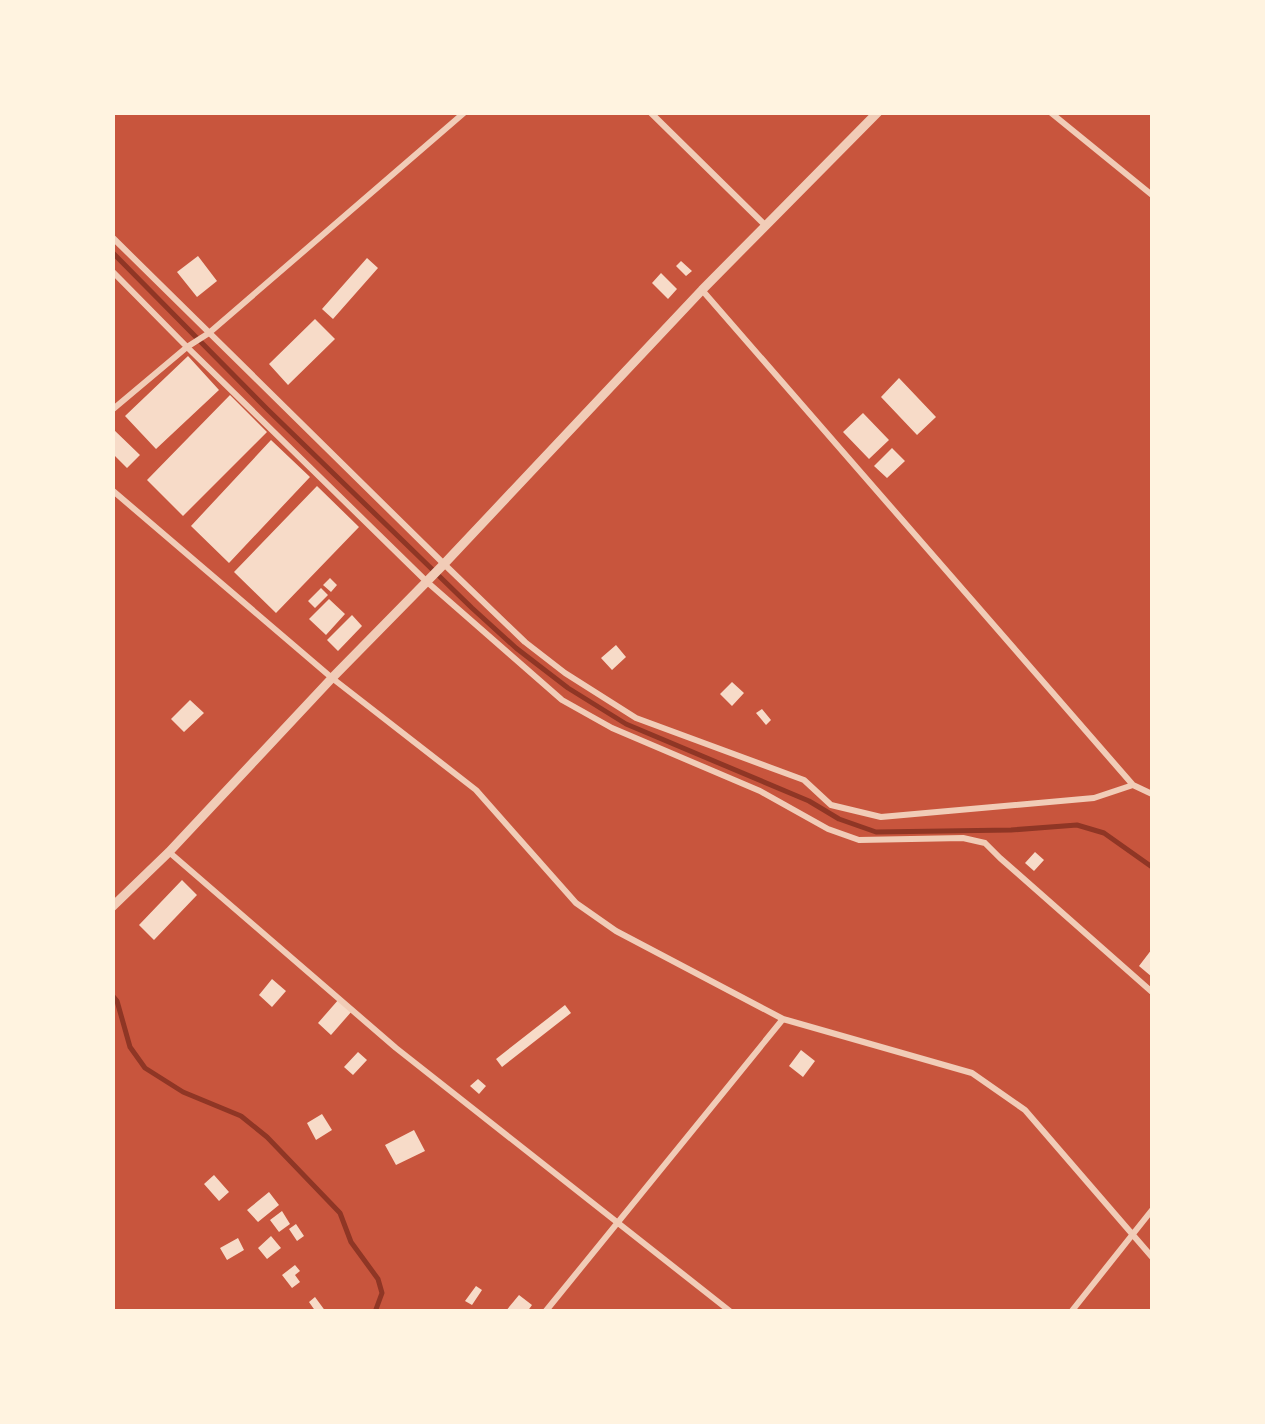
<svg xmlns="http://www.w3.org/2000/svg" width="1265" height="1424" font-family="Spectral,serif">
  <style>
    .lines { fill: none; stroke-linecap: round; stroke-linejoin: round }
    .stream { stroke: #8f3625; stroke-width: 5 }
    .building { fill: #f7dbc8 }
    .minor { stroke: #f1ccb7; stroke-width: 6 }
    .tertiary { stroke: #f1ccb7; stroke-width: 9 }
  </style>
  <rect width="100%" height="100%" fill="#c8553d"/>
  <g class="lines">
    <path class="stream" d="M112 252 267 409 472 608 516 648 568 688 626 724 809 801 839 819 876 832 1011 830 1077 825 1104 833 1152 867
      M112 995 117 1001 130 1047 145 1068 183 1092 241 1116 267 1137 340 1213 351 1242 378 1279 382 1293 375 1312"/>
  </g>
  <path class="building" d="M198 256 217 281 197 297 177 272Z
    M367 258 378 268 333 319 322 309Z
    M681 261 692 271 686 276 676 266Z
    M661 273 677 289 668 299 652 283Z
    M315 319 335 339 288 385 269 364Z
    M188 356 219 390 156 449 125 416Z
    M899 378 936 417 917 435 881 397Z
    M230 395 267 432 183 516 147 480Z
    M863 413 889 440 869 459 843 432Z
    M112 428 140 455 127 468 112 453Z
    M271 440 310 477 229 563 191 526Z
    M892 448 905 461 887 478 874 466Z
    M317 486 359 527 276 613 234 572Z
    M330 578 337 585 331 592 323 585Z
    M321 588 328 595 315 608 308 601Z
    M329 599 345 614 326 635 309 619Z
    M352 615 362 626 338 651 327 640Z
    M616 645 626 657 612 670 601 658Z
    M732 682 744 693 732 706 720 694Z
    M190 700 204 713 184 732 171 719Z
    M762 709 771 720 766 725 756 713Z
    M1035 852 1044 860 1034 871 1025 863Z
    M182 880 197 895 154 940 139 925Z
    M1152 949V977L1139 966Z
    M272 979 286 991 272 1007 259 995Z
    M339 999 352 1011 331 1035 318 1023Z
    M565 1005 571 1013 502 1067 496 1059Z
    M801 1050 815 1061 803 1077 789 1066Z
    M358 1052 367 1060 353 1075 344 1067Z
    M478 1079 486 1086 479 1094 470 1086Z
    M322 1114 332 1130 316 1140 307 1123Z
    M414 1130 425 1151 396 1165 385 1145Z
    M214 1175 229 1192 219 1201 204 1184Z
    M269 1192 279 1205 258 1222 247 1210Z
    M282 1211 290 1224 279 1232 270 1220Z
    M296 1224 304 1236 297 1241 289 1229Z
    M271 1236 281 1248 267 1259 258 1248Z
    M238 1238 244 1250 227 1260 220 1248Z
    M295 1265 300 1271 295 1275 300 1282 292 1288 282 1275Z
    M476 1286 482 1290 472 1305 465 1301Z
    M519 1295 532 1305 527 1312H505Z
    M315 1297 326 1312H316L309 1302Z"/>
  <g class="lines">
    <path class="minor" d="M650 112 766 226
      M1050 112 1152 195
      M112 237 444 564 525 642 565 673 636 718 804 780 831 805 881 817 1094 798 1133 785
      M112 271 187 347 426 581 562 700 612 728 760 791 828 829 859 840 963 838 985 843 1000 858 1152 992
      M702 290 1133 785 1152 794
      M112 410 187 347 209 333 465 112
      M112 490 332 678 476 790 576 903 616 931 783 1019 972 1073 1025 1110 1152 1257
      M169 852 396 1048 731 1312
      M545 1312 783 1019
      M1071 1312 1152 1210"/>
    <path class="tertiary" d="M112 907 169 852 332 678 444 564 702 290 878 112"/>
  </g>
  <rect width="1265" height="1424" fill="none" stroke="#fff3e0" stroke-width="230"/>
</svg>
